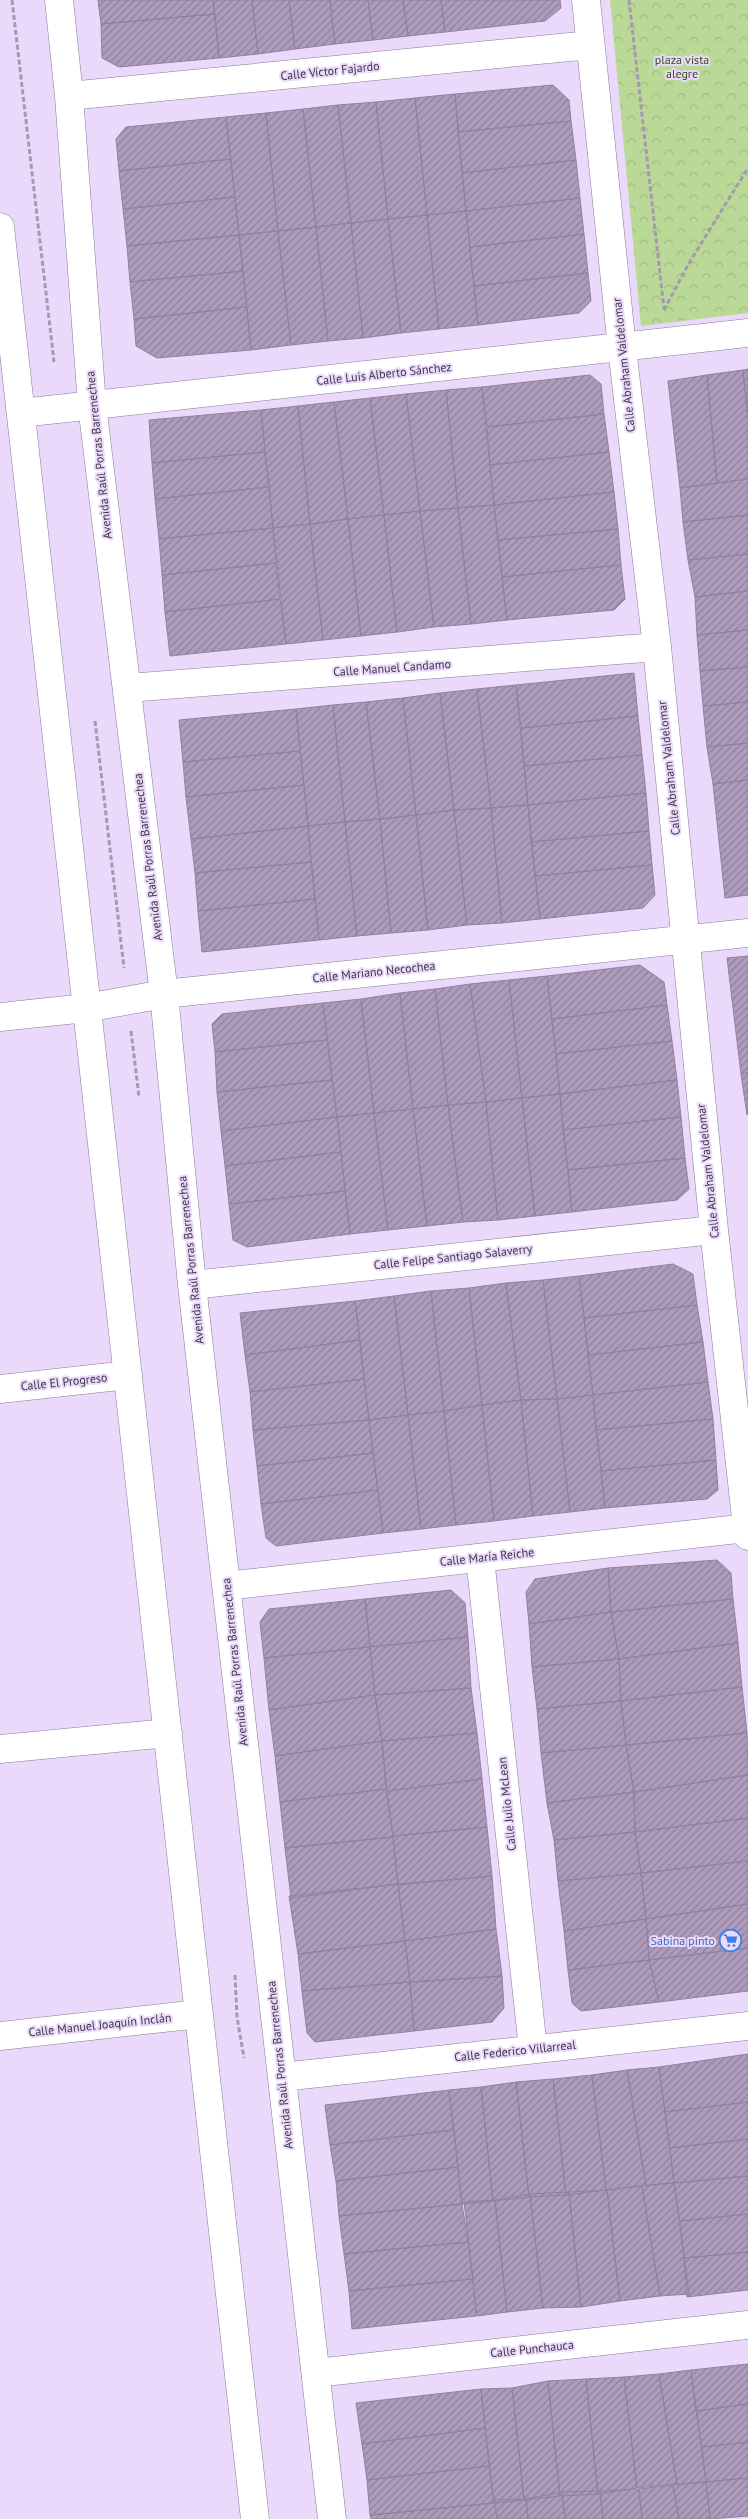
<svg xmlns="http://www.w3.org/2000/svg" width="748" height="2519" font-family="'PT Sans',sans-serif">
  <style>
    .forest { fill: url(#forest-crowns) }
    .building { fill: url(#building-hatch); stroke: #91819f }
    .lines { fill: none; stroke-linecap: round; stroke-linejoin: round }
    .minor-casing { stroke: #8a7a98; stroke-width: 29 }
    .path { stroke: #a598b1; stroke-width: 3; stroke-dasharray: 5 2.5; stroke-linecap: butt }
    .minor { stroke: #fff; stroke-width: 28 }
    .labels { text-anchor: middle; stroke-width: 4; stroke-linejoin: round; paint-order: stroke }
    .park-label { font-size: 12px; fill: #384e19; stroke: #ead9fa }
    .street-label { font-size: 12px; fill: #3e3744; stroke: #ead9fa }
    .shop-label { font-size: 12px; fill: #366cbe; stroke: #ead9fa; text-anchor: end }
  </style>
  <defs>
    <pattern id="forest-crowns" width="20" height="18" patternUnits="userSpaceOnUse" patternTransform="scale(1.25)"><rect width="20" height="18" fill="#bad996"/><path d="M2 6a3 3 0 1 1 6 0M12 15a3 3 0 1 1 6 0" fill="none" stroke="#a1bb82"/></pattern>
    <pattern id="building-hatch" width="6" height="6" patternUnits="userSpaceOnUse" patternTransform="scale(1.25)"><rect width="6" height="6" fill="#ad9cbb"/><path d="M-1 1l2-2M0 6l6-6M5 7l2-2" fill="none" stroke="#8e809a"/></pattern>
  </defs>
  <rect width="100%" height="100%" fill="#ead9fa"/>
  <path class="forest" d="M610 0H748V313L641 326Z"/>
  <path class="building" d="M98 0H213L215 14 101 24Z
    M213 0H252L258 54 219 58Z
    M252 0H289L295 49 258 54Z
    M289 0H330L335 44 295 49Z
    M330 0H368L373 40 335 44Z
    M368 0H403L408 36 373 40Z
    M403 0H441L445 32 408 36Z
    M441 0H560L561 8 545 21 445 32Z
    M215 14 219 58 119 67 102 58 101 24Z
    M553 85 569 100 571 121 458 132 455 94Z
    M455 94 466 211 427 215 415 98Z
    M415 98 427 215 388 219 376 102Z
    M376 102 388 219 351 223 338 105Z
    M338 105 351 223 316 227 303 109Z
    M303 109 316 227 278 231 266 113Z
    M266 113 278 231 239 235 226 117Z
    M226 117 231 159 119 171 116 139 126 127Z
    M571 121 576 160 462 173 458 132Z
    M231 159 235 197 123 209 119 171Z
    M576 160 580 198 466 211 462 173Z
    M235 197 239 235 127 246 123 209Z
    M580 198 584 234 470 247 466 211Z
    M466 211 478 325 439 329 427 215Z
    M427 215 439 329 401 333 388 219Z
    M388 219 401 333 363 338 351 223Z
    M351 223 363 338 328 341 316 227Z
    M316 227 328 341 291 345 278 231Z
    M278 231 291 345 251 350 239 235Z
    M584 234 588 273 474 286 470 247Z
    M239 235 243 271 130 282 127 246Z
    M243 271 247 307 134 319 130 282Z
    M588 273 591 301 579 313 478 325 474 286Z
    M247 307 251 350 157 358 136 346 134 319Z
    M748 369V418L743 370Z
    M743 370 748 418V479L717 483 707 375Z
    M590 375 601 384 604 414 487 427 482 387Z
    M707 375 717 483 680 488 668 381Z
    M482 387 494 505 458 508 446 390Z
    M446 390 458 508 420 511 406 394Z
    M406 394 420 511 384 515 370 398Z
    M370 398 384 515 348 519 334 402Z
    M334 402 348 519 310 524 298 406Z
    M298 406 310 524 273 528 261 410Z
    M261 410 265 452 152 463 149 420Z
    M604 414 609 452 490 465 487 427Z
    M265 452 269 487 155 499 152 463Z
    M609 452 614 492 494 505 490 465Z
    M748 479V515L683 522 680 488Z
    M269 487 273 528 159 539 155 499Z
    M614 492 618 529 498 540 494 505Z
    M494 505 507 620 471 624 458 508Z
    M458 508 471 624 434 627 420 511Z
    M420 511 434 627 397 632 384 515Z
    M384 515 397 632 361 636 348 519Z
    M748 515V554L688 560 683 522Z
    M348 519 361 636 323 640 310 524Z
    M310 524 323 640 286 644 273 528Z
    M273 528 276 563 162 575 159 539Z
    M618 529 621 565 502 577 498 540Z
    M748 554V591L695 597 688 560Z
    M276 563 280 599 165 612 162 575Z
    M621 565 625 599 614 610 507 620 502 577Z
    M748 591V630L697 635 695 597Z
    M280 599 286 644 170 656 165 612Z
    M748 630V667L700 671 697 635Z
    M748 667V702L703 706 700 671Z
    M634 673 638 716 521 728 516 685Z
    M516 685 528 805 491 808 477 689Z
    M477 689 491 808 454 810 440 693Z
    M440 693 454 810 416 815 403 698Z
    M403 698 416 815 380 819 366 702Z
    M366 702 380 819 345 822 333 705Z
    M748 702V743L707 747 703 706Z
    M333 705 345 822 308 826 296 709Z
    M296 709 300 751 183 762 179 720Z
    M638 716 642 755 524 766 521 728Z
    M748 743V780L713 784 707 747Z
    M300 751 304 785 186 797 183 762Z
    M642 755 646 793 528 805 524 766Z
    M748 780V895L725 898 713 784Z
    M304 785 308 826 191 839 186 797Z
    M646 793 649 831 531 842 528 805Z
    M528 805 540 919 502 923 491 808Z
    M491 808 502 923 467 925 454 810Z
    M454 810 467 925 428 930 416 815Z
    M416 815 428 930 391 933 380 819Z
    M380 819 391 933 357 936 345 822Z
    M345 822 357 936 319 940 308 826Z
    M308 826 311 862 195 873 191 839Z
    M649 831 652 865 535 876 531 842Z
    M311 862 315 899 198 911 195 873Z
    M652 865 655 895 643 908 540 919 535 876Z
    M315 899 319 940 202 952 198 911Z
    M748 956V1073L741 1074 727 958Z
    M640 965 664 982 667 1005 552 1019 547 976Z
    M547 976 560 1094 522 1098 509 980Z
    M509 980 522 1098 486 1102 470 984Z
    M470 984 486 1102 448 1105 435 989Z
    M435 989 448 1105 413 1109 400 993Z
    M400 993 413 1109 374 1113 361 999Z
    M361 999 374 1113 337 1117 323 1003Z
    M323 1003 327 1040 215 1052 212 1024 222 1014Z
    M667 1005 672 1041 556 1054 552 1019Z
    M327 1040 332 1080 217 1092 215 1052Z
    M672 1041 677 1080 560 1094 556 1054Z
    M748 1073V1114L747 1115 741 1074Z
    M332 1080 337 1117 221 1131 217 1092Z
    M677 1080 681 1117 563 1130 560 1094Z
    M560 1094 572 1212 535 1216 522 1098Z
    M522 1098 535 1216 498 1220 486 1102Z
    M486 1102 498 1220 463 1222 448 1105Z
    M448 1105 463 1222 427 1226 413 1109Z
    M413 1109 427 1226 388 1230 374 1113Z
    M374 1113 388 1230 350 1234 337 1117Z
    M337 1117 341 1152 225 1166 221 1131Z
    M681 1117 685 1158 568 1170 563 1130Z
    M341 1152 345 1191 229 1204 225 1166Z
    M685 1158 689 1189 677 1200 572 1212 568 1170Z
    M345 1191 350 1234 247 1247 233 1240 229 1204Z
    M673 1264 693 1274 697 1305 584 1318 579 1276Z
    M579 1276 593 1395 557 1399 543 1280Z
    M543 1280 557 1399 521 1400 506 1283Z
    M506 1283 521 1400 482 1405 469 1288Z
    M469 1288 482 1405 444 1411 431 1291Z
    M431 1291 444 1411 408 1415 394 1296Z
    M394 1296 408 1415 369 1420 355 1301Z
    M355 1301 360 1340 245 1355 240 1313Z
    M697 1305 703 1342 588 1355 584 1318Z
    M360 1340 364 1379 250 1392 245 1355Z
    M703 1342 708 1382 593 1395 588 1355Z
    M364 1379 369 1420 253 1430 250 1392Z
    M708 1382 713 1419 596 1430 593 1395Z
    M593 1395 605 1508 570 1512 557 1399Z
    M557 1399 570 1512 533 1516 521 1400Z
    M521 1400 533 1516 494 1521 482 1405Z
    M482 1405 494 1521 456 1525 444 1411Z
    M444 1411 456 1525 421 1529 408 1415Z
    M408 1415 421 1529 383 1533 369 1420Z
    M713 1419 716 1460 601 1471 596 1430Z
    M369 1420 373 1453 257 1466 253 1430Z
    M373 1453 378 1490 261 1504 257 1466Z
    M716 1460 718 1490 707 1499 605 1508 601 1471Z
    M378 1490 383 1533 276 1546 266 1538 261 1504Z
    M717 1560 731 1573 733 1599 611 1612 608 1568Z
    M608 1568 611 1612 529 1624 526 1592 535 1579Z
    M451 1590 465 1603 468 1637 370 1647 365 1599Z
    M365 1599 370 1647 264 1658 260 1622 269 1609Z
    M733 1599 738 1643 619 1659 611 1612Z
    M611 1612 619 1659 532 1667 529 1624Z
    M468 1637 471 1688 375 1695 370 1647Z
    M738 1643 742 1687 621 1701 619 1659Z
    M370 1647 375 1695 269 1710 264 1658Z
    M619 1659 621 1701 537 1709 532 1667Z
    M742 1687 747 1733 626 1745 621 1701Z
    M471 1688 477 1733 382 1741 375 1695Z
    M375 1695 382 1741 275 1756 269 1710Z
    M621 1701 626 1745 541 1753 537 1709Z
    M477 1733 482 1779 387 1791 382 1741Z
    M747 1733 748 1775 634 1792 626 1745Z
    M382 1741 386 1789 280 1802 275 1756Z
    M626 1745 634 1792 547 1803 541 1753Z
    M748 1775V1818L635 1832 634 1792Z
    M482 1779 487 1827 393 1836 387 1791Z
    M386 1789 393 1837 285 1848 280 1802Z
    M634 1792 635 1832 554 1840 547 1803Z
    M748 1818V1861L641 1873 635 1832Z
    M487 1827 492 1876 398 1885 393 1836Z
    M635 1832 641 1873 558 1881 554 1840Z
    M393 1837 398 1884 291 1898 285 1848Z
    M748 1861V1904L646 1919 641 1873Z
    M641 1873 646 1919 564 1931 558 1881Z
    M492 1876 496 1929 405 1941 398 1884Z
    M398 1884 405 1941 298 1954 289 1896Z
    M748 1904V1948L649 1960 646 1919Z
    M646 1919 649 1960 568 1970 564 1931Z
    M496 1929 502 1976 410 1982 405 1941Z
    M405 1941 410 1982 302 1991 298 1954Z
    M748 1948V1991L659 2002 649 1960Z
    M649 1960 659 2002 581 2011 572 2003 568 1970Z
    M502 1976 504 2008 492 2022 414 2031 410 1982Z
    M410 1982 414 2031 315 2042 307 2033 302 1991Z
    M748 2054V2102L665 2112 659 2067Z
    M659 2067 674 2183 646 2185 627 2070Z
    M627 2070 646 2185 606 2190 592 2075Z
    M592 2075 606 2190 566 2195 553 2079Z
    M553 2079 566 2195 529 2197 516 2082Z
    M516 2082 529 2197 493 2201 481 2087Z
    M481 2087 493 2201 462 2204 449 2090Z
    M449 2090 454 2130 330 2145 325 2105Z
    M748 2102V2139L670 2148 665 2112Z
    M454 2130 458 2167 336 2181 330 2145Z
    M748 2139V2176L674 2183 670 2148Z
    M458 2167 462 2204 339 2216 336 2181Z
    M748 2176V2214L680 2221 674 2183Z
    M674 2183 689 2294 660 2296 642 2186Z
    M642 2186 660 2296 620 2301 607 2190Z
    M607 2190 620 2301 581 2307 569 2192Z
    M569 2192 581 2307 543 2308 530 2194Z
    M530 2194 543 2308 507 2312 495 2200Z
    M495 2200 507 2312 477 2316 464 2202Z
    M462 2204 468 2242 344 2254 339 2216Z
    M748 2214V2252L684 2258 680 2221Z
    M468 2242 473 2279 349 2291 344 2254Z
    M748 2252V2290L687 2297 684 2258Z
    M473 2279 476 2316 352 2329 349 2291Z
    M748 2364V2404L696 2411 691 2370Z
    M691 2370 706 2482 677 2484 659 2374Z
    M659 2374 677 2484 637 2488 624 2377Z
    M624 2377 637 2488 598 2494 586 2379Z
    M586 2379 598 2494 560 2496 548 2381Z
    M548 2381 560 2496 524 2500 512 2388Z
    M512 2388 524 2500 494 2503 481 2389Z
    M481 2389 485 2428 362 2444 356 2403Z
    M748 2404V2442L702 2447 696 2411Z
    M485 2428 489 2466 367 2480 362 2444Z
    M748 2442V2478L706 2482 702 2447Z
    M489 2466 494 2503 370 2515 367 2480Z
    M748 2478V2516L710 2519 706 2482Z
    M706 2482 710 2519H679L673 2485Z
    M673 2485 679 2519H642L639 2489Z
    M639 2489 642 2519H603L600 2491Z
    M600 2491 603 2519H565L562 2492Z
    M562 2492 565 2519H528L526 2499Z
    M526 2499 528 2519H497L495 2500Z
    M494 2503 497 2519H371L370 2515Z"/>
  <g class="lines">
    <defs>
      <path id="minor" d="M59 0 69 96 92 405 164 994 192 1285 332 2519
        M586 0 622 348 657 647 714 1230 748 1536
        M69 96 590 45
        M0 227 255 2519
        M21 413 748 333
        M128 688 657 647
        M0 1017 86 1008 164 994 748 933
        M192 1285 714 1230
        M0 1389 128 1375
        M480 1558 533 2049
        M226 1586 748 1528
        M0 1749 168 1733
        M0 2036 199 2014
        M282 2077 748 2026
        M316 2373 748 2325"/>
    </defs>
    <use href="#minor" class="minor-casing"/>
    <path class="path" d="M12 0 54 362
      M629 0 664 309
      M664 310 689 263 748 168
      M95 721 124 968
      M131 1031 139 1097
      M235 1975 237 2017 244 2058"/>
    <use href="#minor" class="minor"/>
  </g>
  <defs>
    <symbol id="supermarket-ring" viewBox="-11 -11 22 22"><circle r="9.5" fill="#ead9fa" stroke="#3f7fe0" stroke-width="1.5"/><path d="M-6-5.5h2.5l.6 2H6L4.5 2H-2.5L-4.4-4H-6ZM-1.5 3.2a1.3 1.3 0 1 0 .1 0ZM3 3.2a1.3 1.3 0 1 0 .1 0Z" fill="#3f7fe0"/></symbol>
  </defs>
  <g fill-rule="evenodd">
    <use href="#supermarket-ring" x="718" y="1928" width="25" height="25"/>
  </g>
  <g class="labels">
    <g class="park-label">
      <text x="682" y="64">plaza vista<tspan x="682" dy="14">alegre</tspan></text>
    </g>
    <g class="street-label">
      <text transform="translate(330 71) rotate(-6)" y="4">Calle Víctor Fajardo</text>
      <text transform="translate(624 365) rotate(-96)" y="4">Calle Abraham Valdelomar</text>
      <text transform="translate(384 374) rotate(-6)" y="4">Calle Luis Alberto Sánchez</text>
      <text transform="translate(99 455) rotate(-96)" y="4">Avenida Raúl Porras Barrenechea</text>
      <text transform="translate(392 668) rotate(-4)" y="4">Calle Manuel Candamo</text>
      <text transform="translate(669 768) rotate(-96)" y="4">Calle Abraham Valdelomar</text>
      <text transform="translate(148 857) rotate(-97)" y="4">Avenida Raúl Porras Barrenechea</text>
      <text transform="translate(374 972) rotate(-6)" y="4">Calle Mariano Necochea</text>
      <text transform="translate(708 1171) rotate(-96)" y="4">Calle Abraham Valdelomar</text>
      <text transform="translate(453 1257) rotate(-6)" y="4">Calle Felipe Santiago Salaverry</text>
      <text transform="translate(191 1260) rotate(-96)" y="4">Avenida Raúl Porras Barrenechea</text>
      <text transform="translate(64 1382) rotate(-6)" y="4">Calle El Progreso</text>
      <text transform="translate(487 1557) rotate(-6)" y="4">Calle María Reiche</text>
      <text transform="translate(235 1662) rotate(-96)" y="4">Avenida Raúl Porras Barrenechea</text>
      <text transform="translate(507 1804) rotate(-96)" y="4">Calle Julio McLean</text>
      <text transform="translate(100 2025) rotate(-6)" y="4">Calle Manuel Joaquín Inclán</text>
      <text transform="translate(515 2051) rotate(-6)" y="4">Calle Federico Villarreal</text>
      <text transform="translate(280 2065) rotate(-96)" y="4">Avenida Raúl Porras Barrenechea</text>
      <text transform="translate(532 2349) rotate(-6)" y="4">Calle Punchauca</text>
    </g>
    <g class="shop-label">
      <text x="715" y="1945">Sabina pinto</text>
    </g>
  </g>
</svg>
